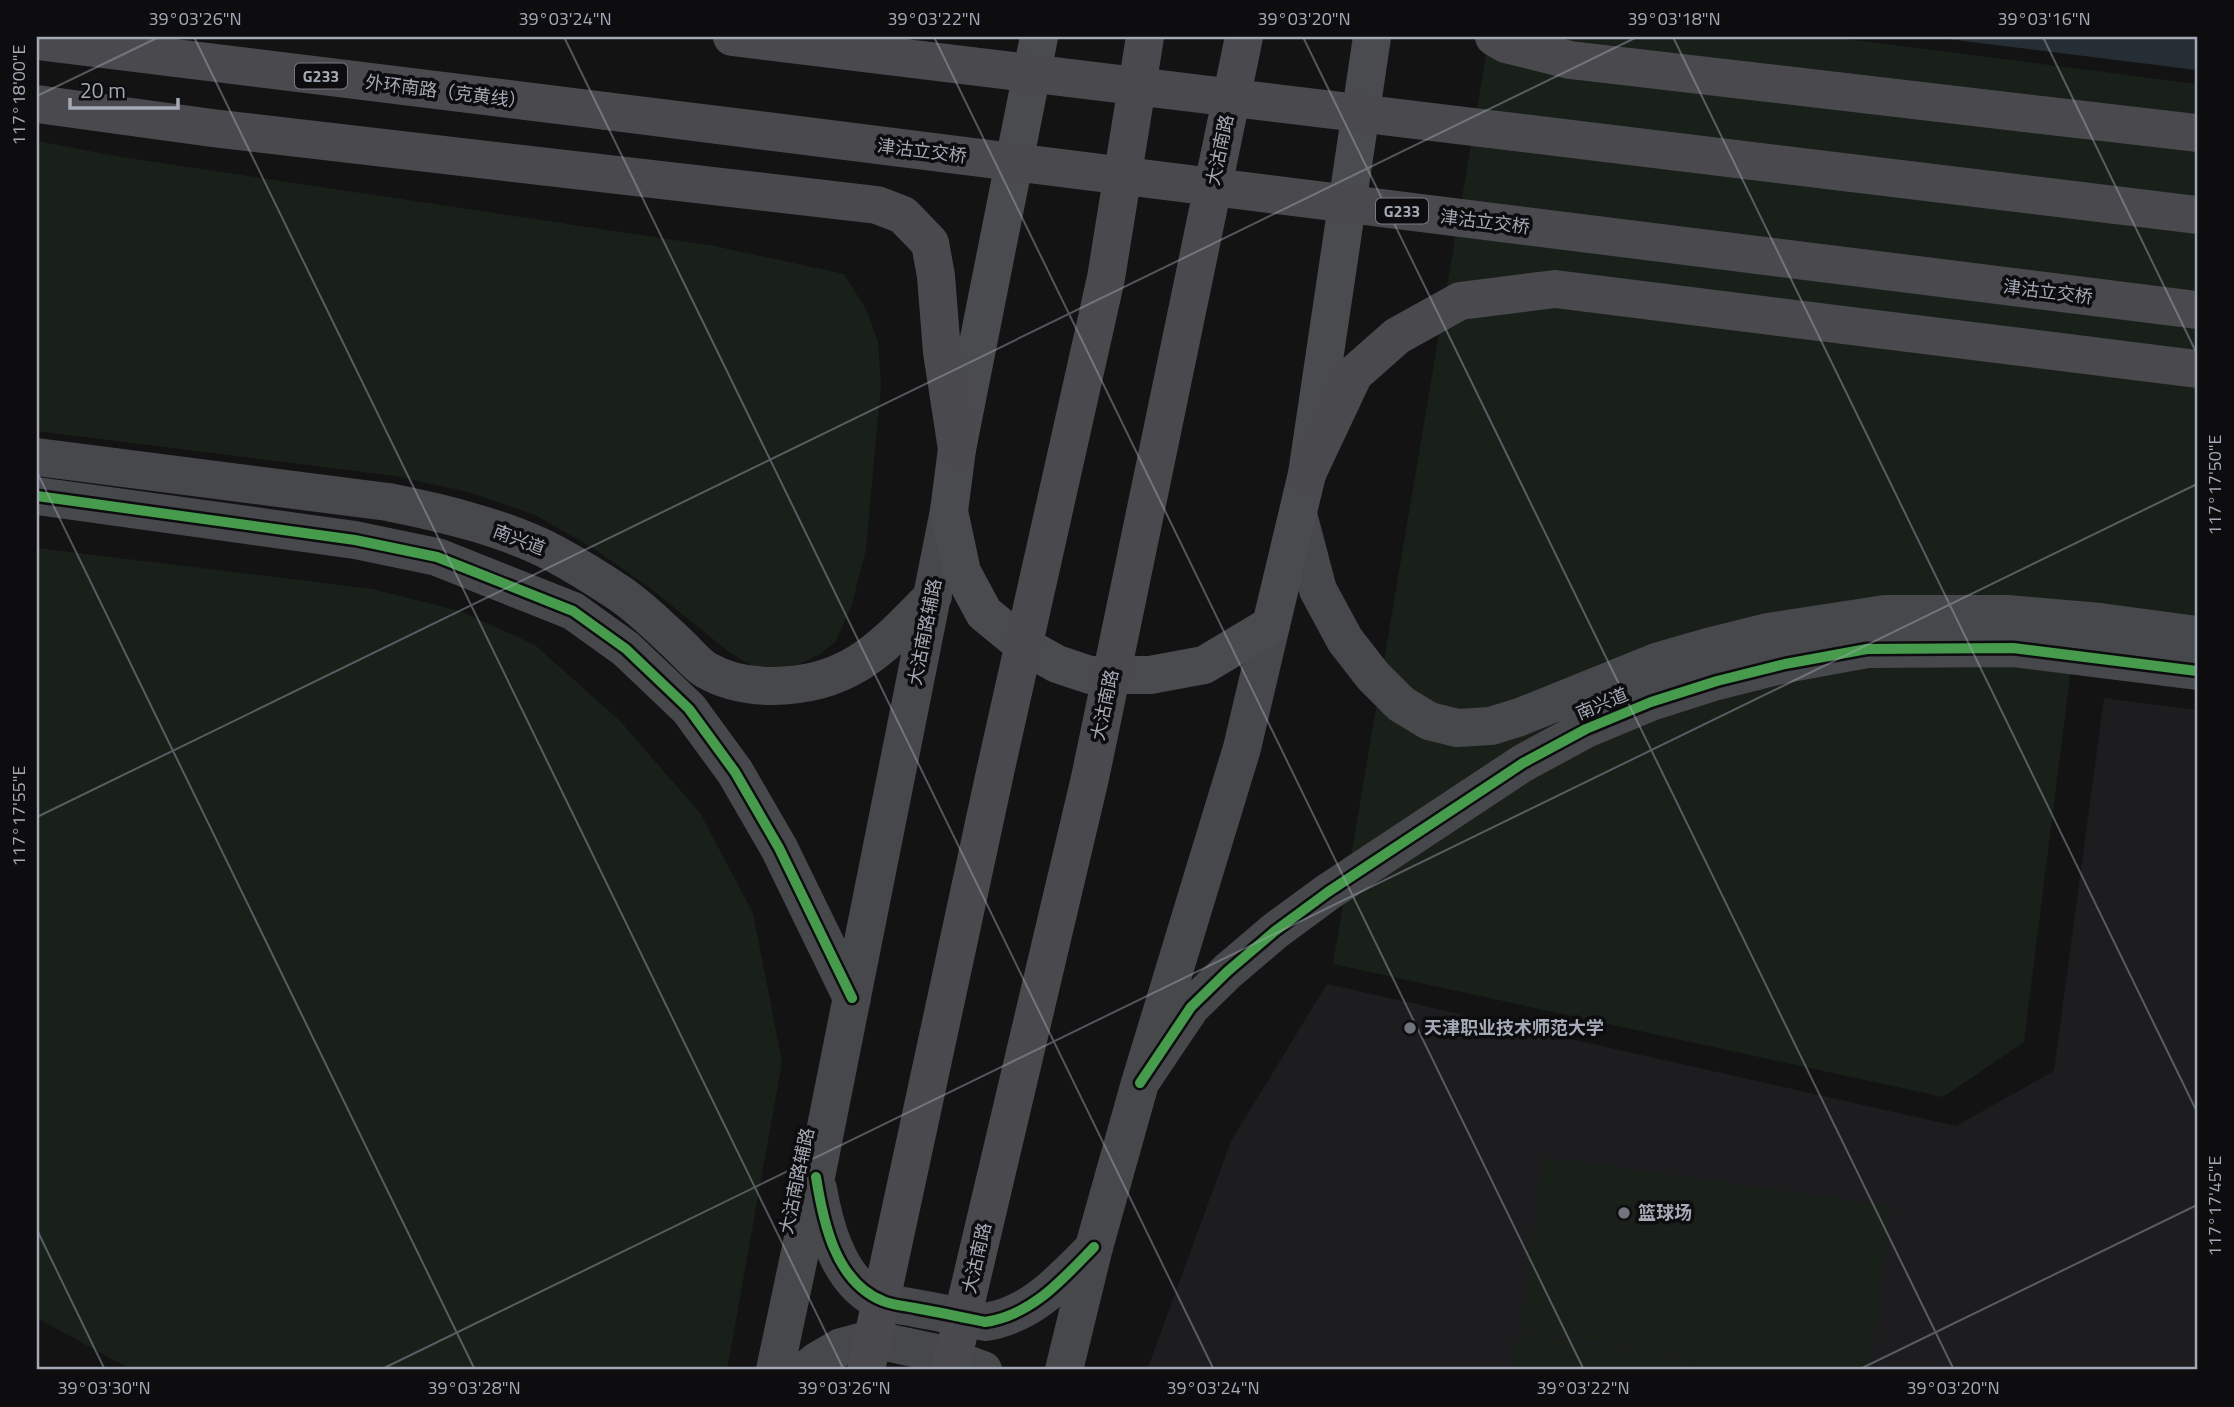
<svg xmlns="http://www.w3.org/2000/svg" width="2234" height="1407" font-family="'Titillium Web','Noto Sans SC',sans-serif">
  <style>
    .built { fill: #1d1d1f }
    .green { fill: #19201a }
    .water { fill: #262e35 }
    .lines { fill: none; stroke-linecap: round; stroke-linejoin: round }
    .minor { stroke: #47484c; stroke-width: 38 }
    .major { stroke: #494b4e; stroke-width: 38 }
    .highway { stroke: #4a4a4e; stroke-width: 38 }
    .highway-bridge { stroke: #4a4a4e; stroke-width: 38 }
    .cycleway-casing { stroke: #0d0d0f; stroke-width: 15 }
    .cycleway { stroke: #469c4c; stroke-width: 10 }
    .ticks { fill: none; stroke: #a3a9b5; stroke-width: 2; stroke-opacity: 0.45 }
    .poi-dot { fill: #71747c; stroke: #0d0d0f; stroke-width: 2.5 }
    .labels { text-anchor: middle; stroke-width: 7; stroke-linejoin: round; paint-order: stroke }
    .shield { fill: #0d0d0f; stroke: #767a83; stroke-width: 2 }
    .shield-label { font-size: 16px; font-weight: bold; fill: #a3a9b5 }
    .street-label { font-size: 18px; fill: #a3a9b5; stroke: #0d0d0f }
    .poi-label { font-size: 18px; font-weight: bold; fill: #a3a9b5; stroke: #0d0d0f; text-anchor: start }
    .neatline { fill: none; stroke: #a3a9b5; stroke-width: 2.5 }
    .ticks-label { font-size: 18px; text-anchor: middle; fill: #a3a9b5 }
  </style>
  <rect width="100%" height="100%" fill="#131313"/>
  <path class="built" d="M2104 698 2197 710V1370H1147L1231 1141 1327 984 1956 1126 2054 1071Z"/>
  <path class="green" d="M1489 37H1831L2197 84V618L2079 604 2024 1042 1943 1097 1333 964Z
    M37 141 115 156 714 246 844 274 867 311 878 342 881 384 866 549 852 604 836 641 819 655 793 667 761 671 729 652 650 588 593 548 535 515 472 493 395 476 37 431Z
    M37 548 372 589 460 611 535 645 621 722 700 813 753 913 782 1062 727 1370H132L37 1318Z
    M1543 1157 1891 1206 1870 1370H1693L1694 1356 1520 1331Z
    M1518 1333 1693 1358 1691 1370H1513Z"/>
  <path class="water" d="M1932 37H2197V70Z"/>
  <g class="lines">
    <path class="minor" d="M37 457 388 502C443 513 506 528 555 554 577 566 598 579 619 593 640 607 660 627 679 645 688 653 696 664 706 670 727 682 749 686 772 686 850 686 883 647 933 596
      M37 496 355 540 437 557 573 611 626 649 689 709 735 772 779 848 852 998
      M1298 514 1318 590 1345 640 1373 676 1401 704 1429 721 1457 728 1491 726 1520 717 1656 662 1708 647 1768 632 1885 614H2007L2100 622 2197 635
      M1140 1083 1191 1007 1228 971 1275 931 1328 892 1523 763 1586 729 1651 702 1717 681 1785 664 1867 649 2013 648 2197 671
      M818 1189C825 1229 840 1286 883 1302 893 1305 905 1306 915 1308 938 1312 961 1317 985 1322 1032 1315 1062 1280 1094 1248
      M775 1370 816 1177 949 511
      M806 1370 817 1361 841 1347 871 1339 937 1353 983 1370
      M1064 1370 1094 1247 1140 1083 1242 748 1271 625"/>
    <path class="major" d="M1039 37 957 449 949 511 962 572 984 613 1023 645 1057 664 1090 675H1150L1204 665 1271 625 1307 474 1372 37"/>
    <path class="highway" d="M1494 37 1506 44 1570 60 2197 133
      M37 41 606 111
      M37 104 212 128 877 205 903 215 930 243 936 276 942 352 957 449
      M1307 474 1354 374 1397 336 1460 301 1555 289 2197 369"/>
    <path class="highway-bridge" d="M732 37 2197 215
      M606 111 2197 310
      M866 1370 996 768 1106 278 1145 37
      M950 1370 1090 778 1244 37"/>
    <defs>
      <path id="cycleway" d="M37 496 355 540 437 557 573 611 626 649 689 709 735 772 779 848 852 998
        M1140 1083 1191 1007 1228 971 1275 931 1328 892 1523 763 1586 729 1651 702 1717 681 1785 664 1867 649 2013 648 2197 671
        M816 1177C823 1221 835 1282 883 1301 892 1305 905 1306 915 1308 938 1312 961 1317 985 1322 1032 1315 1062 1280 1094 1247"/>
    </defs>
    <use href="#cycleway" class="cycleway-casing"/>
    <use href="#cycleway" class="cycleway"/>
  </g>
  <path class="ticks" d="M194 37 844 1370M564 37 1214 1370M934 37 1584 1370M1303 37 1954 1370M1673 37 2197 1112M2043 37 2197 354M37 96 159 37M37 472 475 1370M37 817 1637 37M37 1230 105 1370M380 1370 2197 484M1858 1370 2197 1205"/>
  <g class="poi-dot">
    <circle cx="1410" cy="1028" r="7"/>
    <circle cx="1624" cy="1213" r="7"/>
  </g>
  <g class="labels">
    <g class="shield">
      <rect x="295" y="63.5" width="52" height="25" rx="5"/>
      <rect x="1376" y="198.5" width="52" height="25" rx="5"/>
    </g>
    <g class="shield-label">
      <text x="321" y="82">G233</text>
      <text x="1402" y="217">G233</text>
    </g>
    <g class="street-label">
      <text transform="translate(446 92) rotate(7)" y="6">外环南路（克黄线）</text>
      <text transform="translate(1220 150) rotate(-78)" y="6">大沽南路</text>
      <text transform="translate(922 151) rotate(7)" y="6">津沽立交桥</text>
      <text transform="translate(1485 222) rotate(7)" y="6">津沽立交桥</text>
      <text transform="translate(2048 292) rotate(7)" y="6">津沽立交桥</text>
      <text transform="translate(519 540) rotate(21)" y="6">南兴道</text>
      <text transform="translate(925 632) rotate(-79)" y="6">大沽南路辅路</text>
      <text transform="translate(1602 704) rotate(-23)" y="6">南兴道</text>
      <text transform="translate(1105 705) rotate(-78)" y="6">大沽南路</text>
      <text transform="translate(797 1181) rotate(-78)" y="6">大沽南路辅路</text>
      <text transform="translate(977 1258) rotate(-77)" y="6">大沽南路</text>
    </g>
    <g class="poi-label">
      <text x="1424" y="1034">天津职业技术师范大学</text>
      <text x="1638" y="1219">篮球场</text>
    </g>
  </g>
  <rect width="2234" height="1407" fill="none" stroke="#0d0d0f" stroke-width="77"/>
  <path d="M70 98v10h108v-10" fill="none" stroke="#a3a9b5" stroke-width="3.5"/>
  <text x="80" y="98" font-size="21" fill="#a3a9b5" stroke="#0d0d0f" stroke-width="5" paint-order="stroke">20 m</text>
  <rect x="38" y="38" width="2158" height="1330" class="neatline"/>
  <g class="ticks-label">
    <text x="195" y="25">39°03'26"N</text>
    <text x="565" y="25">39°03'24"N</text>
    <text x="934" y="25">39°03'22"N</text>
    <text x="1304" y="25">39°03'20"N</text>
    <text x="1674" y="25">39°03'18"N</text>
    <text x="2044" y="25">39°03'16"N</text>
    <text transform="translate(19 95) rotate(-90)" y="6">117°18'00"E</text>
    <text transform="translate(2215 485) rotate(-90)" y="6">117°17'50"E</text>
    <text transform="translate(19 816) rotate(-90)" y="6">117°17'55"E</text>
    <text transform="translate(2215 1206) rotate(-90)" y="6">117°17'45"E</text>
    <text x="104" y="1394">39°03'30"N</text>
    <text x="474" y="1394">39°03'28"N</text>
    <text x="844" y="1394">39°03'26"N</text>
    <text x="1213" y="1394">39°03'24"N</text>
    <text x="1583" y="1394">39°03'22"N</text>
    <text x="1953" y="1394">39°03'20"N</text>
  </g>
</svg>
